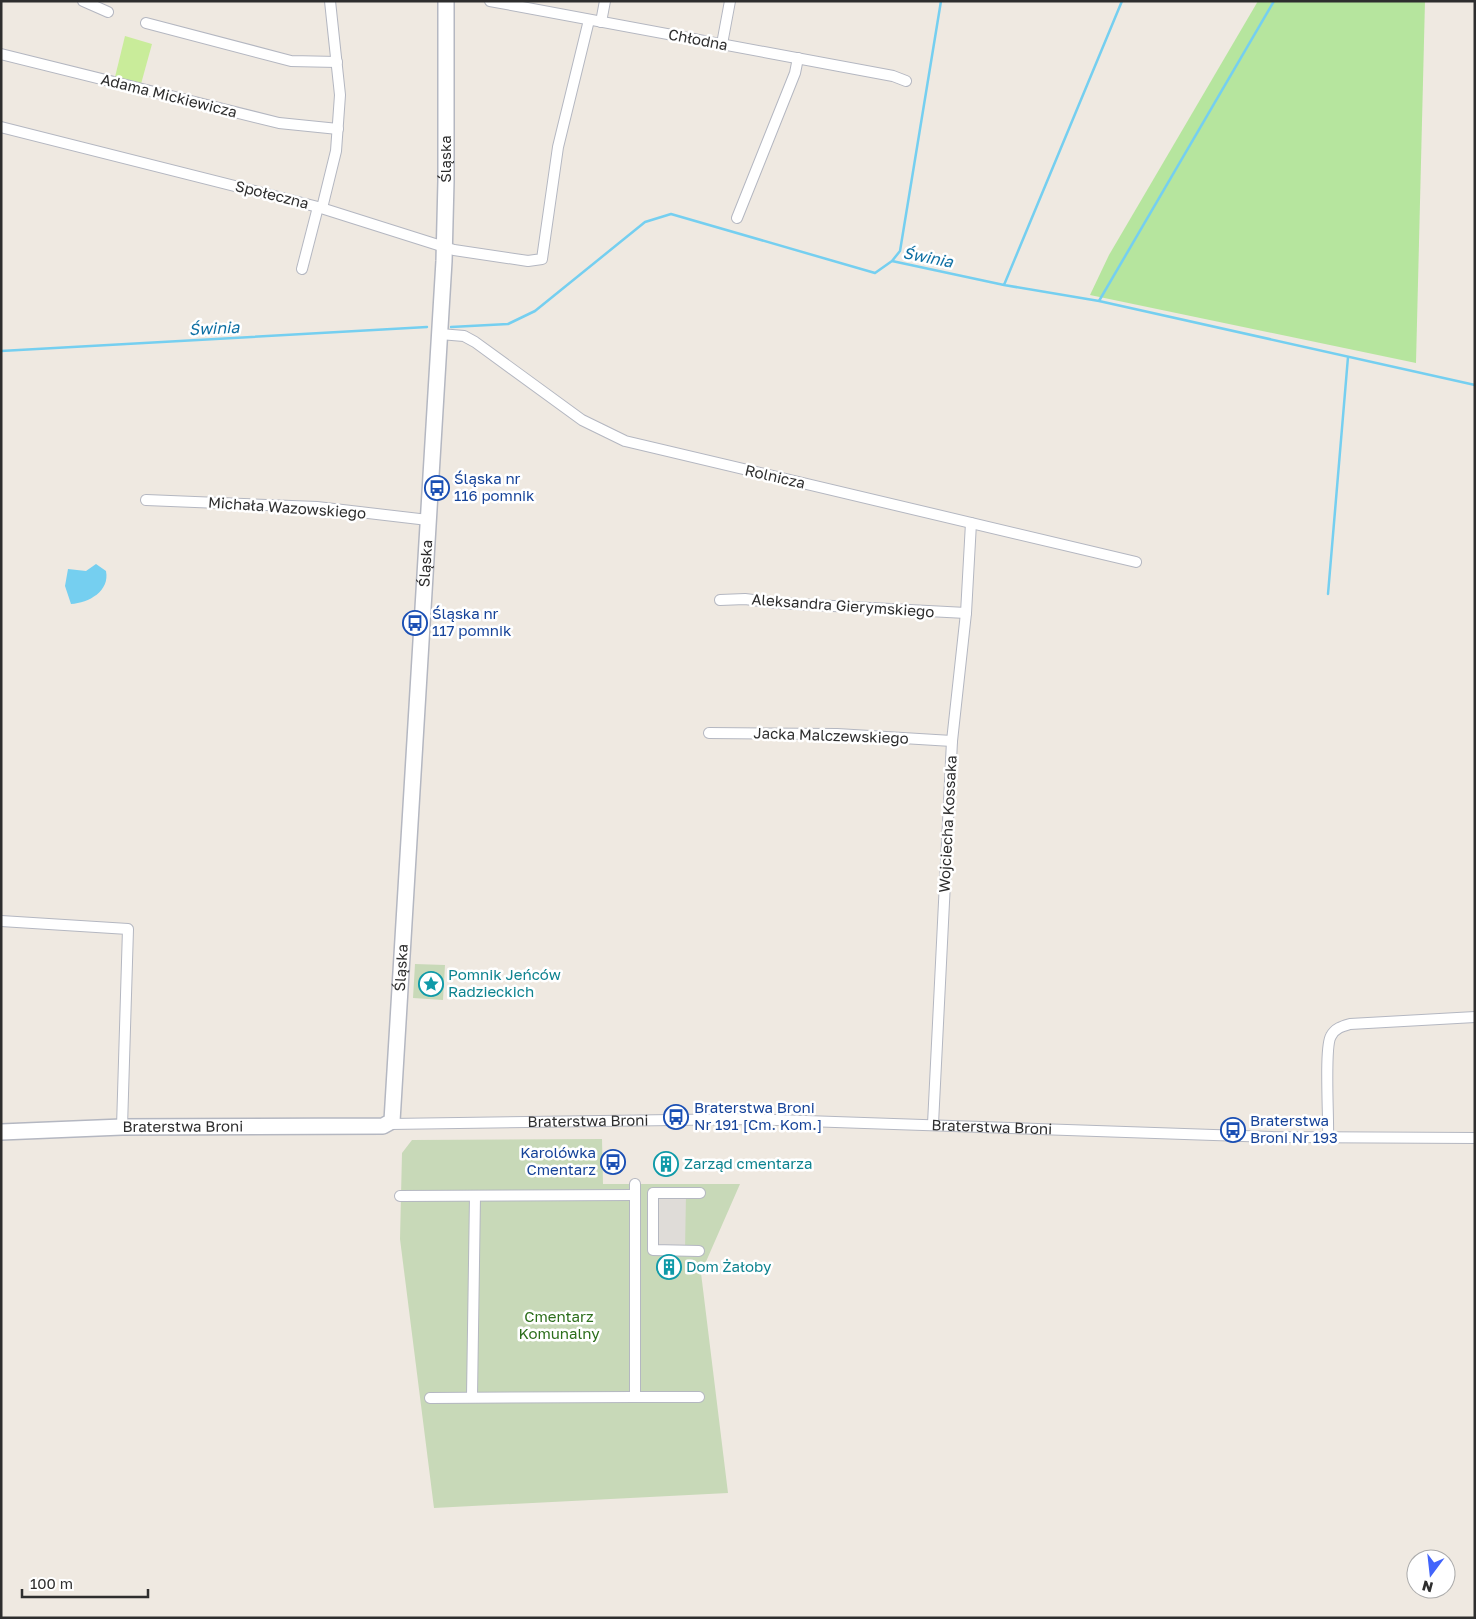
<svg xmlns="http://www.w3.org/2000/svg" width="1476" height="1619" font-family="'Golos Text',sans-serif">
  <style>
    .green { fill: #b6e59e }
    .cemetery { fill: #c8d9b8 }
    .pitch { fill: #c9ec9a }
    .plaza { fill: #dfdcd8 }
    .water { fill: #75cff0 }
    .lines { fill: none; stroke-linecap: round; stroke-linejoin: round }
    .stream { stroke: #75cff0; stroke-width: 2.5 }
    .street-casing { stroke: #b4b7c1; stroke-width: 12 }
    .secondary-casing { stroke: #b4b7c1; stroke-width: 18 }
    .street { stroke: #fff; stroke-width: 10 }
    .secondary { stroke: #fff; stroke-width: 15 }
    .labels { text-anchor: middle; stroke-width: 5; stroke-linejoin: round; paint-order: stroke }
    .street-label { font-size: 15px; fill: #2e2e2e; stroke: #fff }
    .transit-label { font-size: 15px; fill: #164399; stroke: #fff; text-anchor: start }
    .culture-label { font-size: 15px; fill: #0d838f; stroke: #fff; text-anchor: start }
    .park-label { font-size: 15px; fill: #2c6e1b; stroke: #fff }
    .water-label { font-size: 16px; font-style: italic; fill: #0d6fa3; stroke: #fff }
  </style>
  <rect width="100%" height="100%" fill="#efe9e1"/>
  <path class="green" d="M1258 1H1425L1416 363 1090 295 1109 255Z"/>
  <path class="cemetery" d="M415 964 445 965 443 1000 413 998Z
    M602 1139 603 1184H740L701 1273 728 1493 434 1508 400 1239 402 1153 412 1140Z"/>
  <path class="pitch" d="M125 36 152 44 141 84 115 77Z"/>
  <path class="plaza" d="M653 1193H686L685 1250H653Z"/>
  <path class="water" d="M96 564 106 571C110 591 89 603 71 604L65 586 68 569 86 571Z"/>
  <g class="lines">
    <path class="stream" d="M892 261 900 251 941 1
      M1004 285 1122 1
      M1099 301 1475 385
      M451 327 508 324 535 311 645 222 671 214 875 273 892 261 1004 285 1099 301 1274 1
      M1 351 427 327
      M1328 594 1348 357"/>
    <defs>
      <g id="street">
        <path d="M83 1 108 12"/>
        <path d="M490 1 893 76 906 81"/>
        <path d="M601 22 605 1"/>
        <path d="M146 23 291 61 337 62"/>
        <path d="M722 44 730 1"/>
        <path d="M1 54 279 123 338 129"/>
        <path d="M1 127 318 207 454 250 528 261 542 259 558 147 589 20"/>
        <path d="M322 208 336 151 340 95 330 1"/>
        <path d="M737 218 795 73 798 58"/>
        <path d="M302 269 318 207"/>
        <path d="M440 334 464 336 475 342 582 420 625 441 1136 562"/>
        <path d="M146 500 317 507 428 520"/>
        <path d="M720 600 745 599 777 603 966 613"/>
        <path d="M709 733 837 734 952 741"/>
        <path d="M1 921 128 929 122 1127"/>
        <path id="s1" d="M390 1124 748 1119 1273 1137 1475 1138"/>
        <path d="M933 1124 952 741 966 613 971 523"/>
        <path d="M1328 1138C1329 1119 1324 1047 1331 1036 1335 1028 1343 1026 1350 1024L1475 1017"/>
        <path d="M635 1184V1397H699"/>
        <path d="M400 1196 635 1195"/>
        <path d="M699 1251 653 1250V1193H700"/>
        <path d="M472 1397 475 1196"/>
        <path d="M430 1398 635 1397"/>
      </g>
      <g id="secondary">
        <path id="s2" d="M1 1132 122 1127 383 1126 392 1121 444 261 446 181V1"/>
      </g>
    </defs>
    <use href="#street" class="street-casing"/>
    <use href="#secondary" class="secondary-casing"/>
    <use href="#street" class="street"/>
    <use href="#secondary" class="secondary"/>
  </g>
  <defs>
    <symbol id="bus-ring" viewBox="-11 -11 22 22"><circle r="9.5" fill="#fff" stroke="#1a4fb4" stroke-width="1.5"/><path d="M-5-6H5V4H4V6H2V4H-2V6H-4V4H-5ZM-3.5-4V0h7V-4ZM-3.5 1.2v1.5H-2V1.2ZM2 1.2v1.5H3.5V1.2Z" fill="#1a4fb4"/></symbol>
    <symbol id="sight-ring" viewBox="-11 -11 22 22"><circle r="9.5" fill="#fff" stroke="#0f9aa8" stroke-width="1.5"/><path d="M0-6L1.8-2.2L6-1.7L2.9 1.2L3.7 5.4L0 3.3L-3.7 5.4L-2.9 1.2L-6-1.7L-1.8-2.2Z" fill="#0f9aa8"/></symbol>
    <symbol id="building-ring" viewBox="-11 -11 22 22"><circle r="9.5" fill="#fff" stroke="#0f9aa8" stroke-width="1.5"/><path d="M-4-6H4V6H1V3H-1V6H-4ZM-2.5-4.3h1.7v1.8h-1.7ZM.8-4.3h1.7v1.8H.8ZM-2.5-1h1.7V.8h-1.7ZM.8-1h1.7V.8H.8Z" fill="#0f9aa8"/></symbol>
  </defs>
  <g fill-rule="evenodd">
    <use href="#bus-ring" x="423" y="474" width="28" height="28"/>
    <use href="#bus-ring" x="401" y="609" width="28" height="28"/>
    <use href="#sight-ring" x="417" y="970" width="28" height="28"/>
    <use href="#bus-ring" x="662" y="1103" width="28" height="28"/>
    <use href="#bus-ring" x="1219" y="1116" width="28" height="28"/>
    <use href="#bus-ring" x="599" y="1148" width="28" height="28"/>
    <use href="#building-ring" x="652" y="1150" width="28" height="28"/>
    <use href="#building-ring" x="655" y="1253" width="28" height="28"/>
  </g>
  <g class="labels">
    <g class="street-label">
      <text transform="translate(698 40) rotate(11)" y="5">Chłodna</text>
      <text transform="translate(169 96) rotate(14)" y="5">Adama Mickiewicza</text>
      <text dy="5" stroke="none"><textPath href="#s2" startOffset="1356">Śląska</textPath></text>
      <text transform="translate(272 195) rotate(14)" y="5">Społeczna</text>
      <text transform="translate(775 477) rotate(13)" y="5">Rolnicza</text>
      <text transform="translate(287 508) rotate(4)" y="5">Michała Wazowskiego</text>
      <text dy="5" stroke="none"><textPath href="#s2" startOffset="951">Śląska</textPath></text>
      <text transform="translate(843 606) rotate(4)" y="5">Aleksandra Gierymskiego</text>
      <text transform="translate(831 736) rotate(2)" y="5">Jacka Malczewskiego</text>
      <text transform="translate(948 824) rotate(-87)" y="5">Wojciecha Kossaka</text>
      <text dy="5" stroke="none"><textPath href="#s2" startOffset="546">Śląska</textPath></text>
      <text dy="5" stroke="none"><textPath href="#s1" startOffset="198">Braterstwa Broni</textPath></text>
      <text dy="5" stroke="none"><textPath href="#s2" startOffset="182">Braterstwa Broni</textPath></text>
      <text dy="5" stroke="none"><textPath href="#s1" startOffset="602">Braterstwa Broni</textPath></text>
    </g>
    <g class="transit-label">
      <text x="454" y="484">Śląska nr<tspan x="454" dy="17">116 pomnik</tspan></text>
      <text x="432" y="619">Śląska nr<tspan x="432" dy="17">117 pomnik</tspan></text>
      <text x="694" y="1113">Braterstwa Broni<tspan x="694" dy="17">Nr 191 [Cm. Kom.]</tspan></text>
      <text x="1250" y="1126">Braterstwa<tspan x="1250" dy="17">Broni Nr 193</tspan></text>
      <text x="596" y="1158" text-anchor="end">Karolówka<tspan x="596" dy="17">Cmentarz</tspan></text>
    </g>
    <g class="culture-label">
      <text x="448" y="980">Pomnik Jeńców<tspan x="448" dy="17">Radzieckich</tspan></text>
      <text x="684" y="1169">Zarząd cmentarza</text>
      <text x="686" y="1272">Dom Żałoby</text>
    </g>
    <g class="park-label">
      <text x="559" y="1322">Cmentarz<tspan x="559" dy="17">Komunalny</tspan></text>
    </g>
    <g class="water-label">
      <text transform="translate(928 257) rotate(11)" y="6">Świnia</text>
      <text transform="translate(214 328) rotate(-3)" y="6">Świnia</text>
    </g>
  </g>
  <rect width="1476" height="1619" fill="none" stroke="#2e2e2e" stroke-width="5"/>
  <g transform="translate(1431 1574) rotate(195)"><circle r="24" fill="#ffffff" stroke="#ababab"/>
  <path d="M0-4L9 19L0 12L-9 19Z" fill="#4264fb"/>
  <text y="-8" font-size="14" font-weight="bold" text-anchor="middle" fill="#2e2e2e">N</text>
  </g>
  <path d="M22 1589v8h126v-8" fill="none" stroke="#2e2e2e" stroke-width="2.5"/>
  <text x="30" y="1589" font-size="15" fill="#2e2e2e" stroke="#ffffff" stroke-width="4" paint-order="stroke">100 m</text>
</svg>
